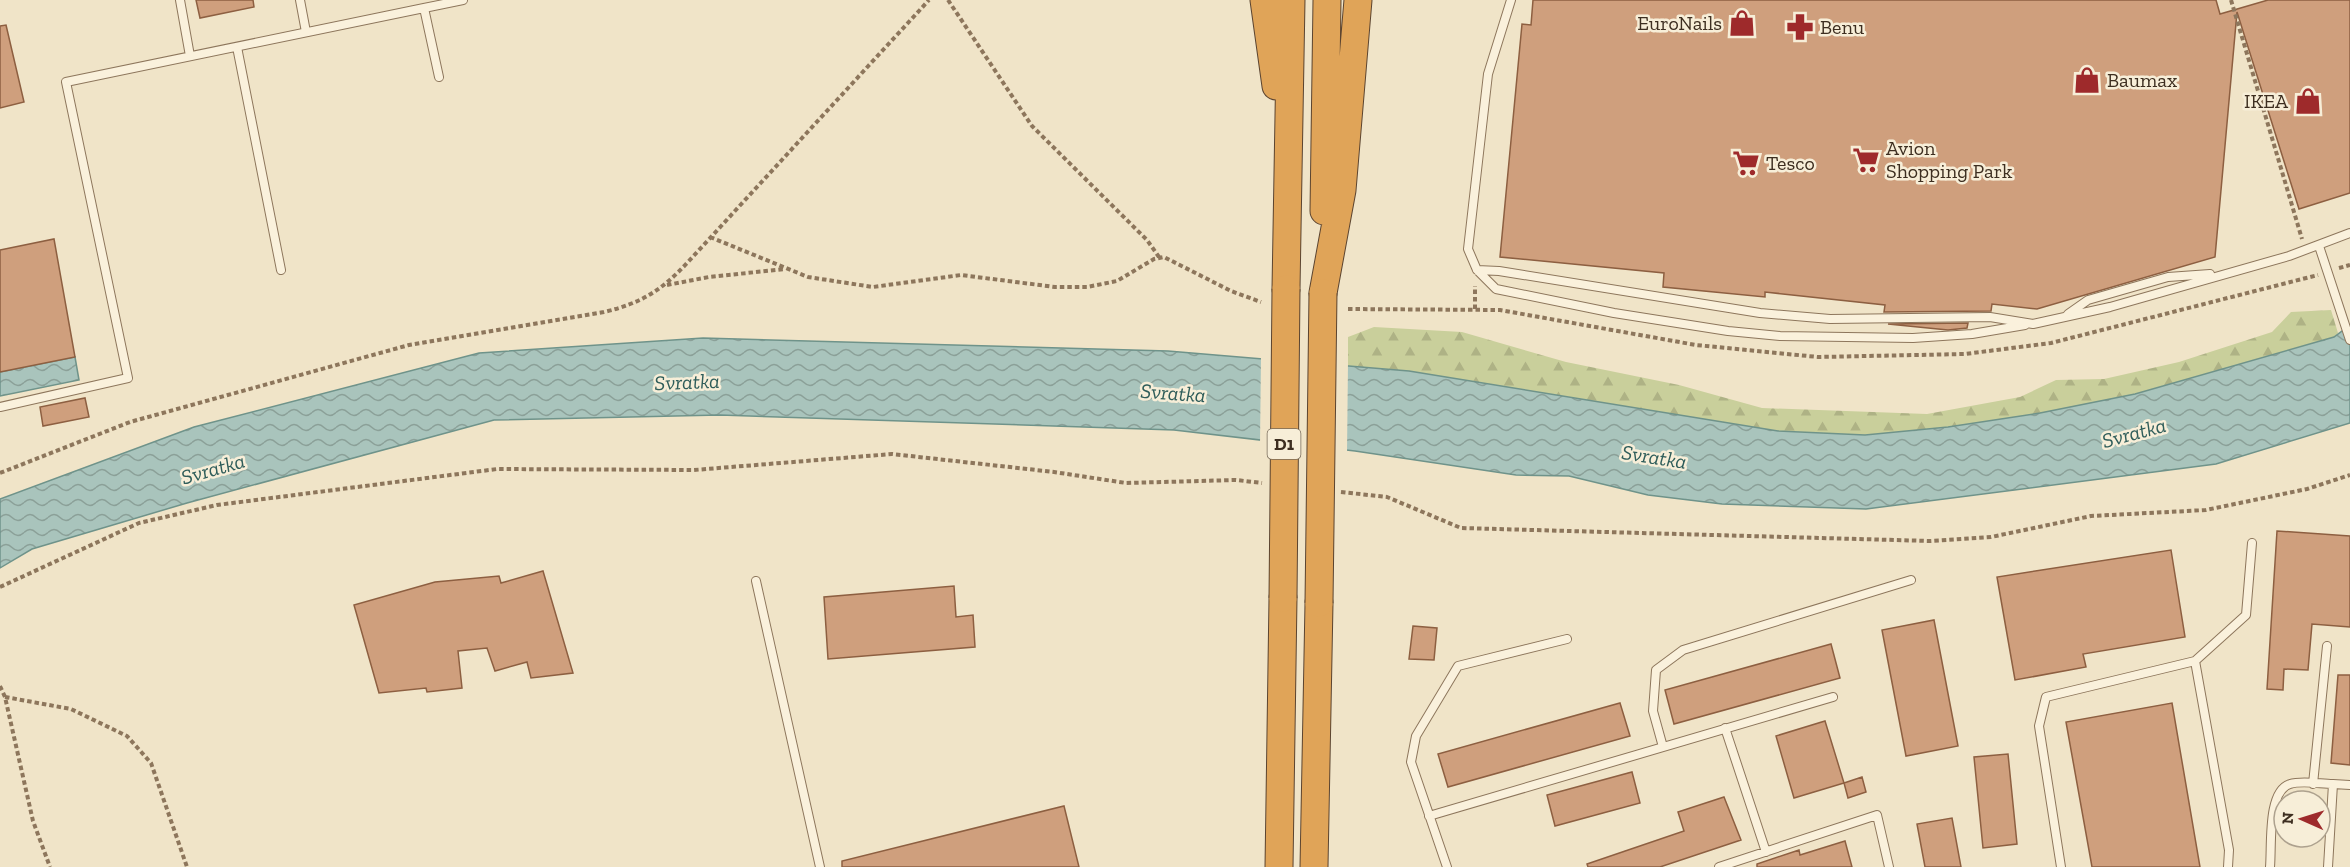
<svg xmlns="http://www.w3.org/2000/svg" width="2350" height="867" font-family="'Zilla Slab',serif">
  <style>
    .forest { fill: url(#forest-firs) }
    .water { fill: url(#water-waves); stroke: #6f938a; stroke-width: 1.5 }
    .pier { fill: #f0e4c8 }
    .building { fill: #cf9f7d; stroke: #8d5f41; stroke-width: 1.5 }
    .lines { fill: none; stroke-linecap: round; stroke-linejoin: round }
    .lane-casing { stroke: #8d765c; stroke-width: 10 }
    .highway-casing { stroke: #5b4430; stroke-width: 29 }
    .path { stroke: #8d765c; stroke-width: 4; stroke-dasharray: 4.5 3; stroke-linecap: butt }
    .lane { stroke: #faf1dc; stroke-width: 8 }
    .highway { stroke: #e0a458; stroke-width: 27 }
    .highway-bridge-casing { stroke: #5b4430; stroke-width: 29; stroke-linecap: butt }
    .highway-bridge { stroke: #e0a458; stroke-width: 27 }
    .labels { text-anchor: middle; stroke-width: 5; stroke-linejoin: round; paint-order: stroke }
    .shield { fill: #f7eed8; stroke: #756857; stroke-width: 1.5 }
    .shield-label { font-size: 18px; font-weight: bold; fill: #3d2e20 }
    .poi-label { font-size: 20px; fill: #3d2e20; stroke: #f7eed8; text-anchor: start }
    .water-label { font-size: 21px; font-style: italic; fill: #2f5d5a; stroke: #f7eed8 }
  </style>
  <defs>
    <pattern id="forest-firs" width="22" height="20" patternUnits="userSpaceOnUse" patternTransform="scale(1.5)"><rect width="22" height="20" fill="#c9cf9b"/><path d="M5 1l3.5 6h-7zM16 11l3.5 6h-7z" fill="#aeb285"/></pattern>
    <pattern id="water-waves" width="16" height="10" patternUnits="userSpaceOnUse" patternTransform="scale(1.5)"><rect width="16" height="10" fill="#a9c4bc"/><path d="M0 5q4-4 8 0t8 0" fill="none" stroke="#8ba098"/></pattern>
  </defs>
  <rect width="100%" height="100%" fill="#f0e4c8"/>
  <path class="forest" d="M2331 310 2338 333 2334 337 2135 394 2040 413 1948 427 1865 435 1778 431 1409 371 1348 366V337L1374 327 1462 332 1566 362 1679 385 1762 408 1927 414 2020 397 2056 380 2104 379 2179 362 2272 332 2291 312Z"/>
  <path class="water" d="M2350 325V423L2216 464 1866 509 1722 504 1648 495 1569 476 1516 475 1355 451 1174 430 720 415 494 420 187 503 32 549 0 568V499L194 427 479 353 703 338 1168 351 1409 371 1778 431 1865 435 1948 427 2040 413 2135 394 2334 337Z
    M75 357 79 380 0 396V372Z"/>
  <path class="pier" d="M1261 356 1348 363 1347 453 1260 443Z"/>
  <path class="building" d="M196 0H253L254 7 200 18Z
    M1533 0H2216L2220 14 2268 0H2350V193L2299 209 2237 12 2215 257 2037 309 1992 304 1991 311 1884 312 1885 305 1765 292V297L1663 287 1664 273 1500 257 1522 24 1531 25Z
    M6 25 24 102 0 108V26Z
    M54 239 75 357 0 372V250Z
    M1968 323 1967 328 1948 330 1888 324Z
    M85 398 89 417 43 426 40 407Z
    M2277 531 2350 536V627L2312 624 2308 670 2284 669 2283 690 2267 689Z
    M2171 550 2185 637 2083 654 2086 667 2015 680 1997 577Z
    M543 571 573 673 531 678 527 662 495 671 487 648 458 651 462 688 427 692 426 688 379 693 354 605 435 582 499 576 501 583Z
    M954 586 956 617 973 615 975 647 828 659 824 597Z
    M1934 620 1958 746 1906 756 1882 630Z
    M1413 626 1437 628 1434 660 1409 659Z
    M1831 644 1840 678 1674 724 1665 690Z
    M2338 675H2350V765L2331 763Z
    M1620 703 1630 736 1448 787 1438 754Z
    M2172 703 2200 867H2092L2066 722Z
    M1825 721 1844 783 1794 798 1776 736Z
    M2008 754 2017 844 1983 848 1974 757Z
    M1632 772 1640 803 1555 826 1547 795Z
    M1862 777 1866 792 1848 798 1844 783Z
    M1724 797 1741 840 1660 867H1588L1587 864 1684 831 1678 812Z
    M1064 806 1079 867H842V861Z
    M1952 818 1961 867H1925L1917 824Z
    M1845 841 1852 867H1757V864L1799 850 1800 855Z"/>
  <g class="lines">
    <defs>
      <path id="lane" d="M180 0 190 56
        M300 0 306 32
        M1511 0 1488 74 1468 249 1477 270 1499 271 1760 313 1830 319 1990 317 2033 324 2110 307 2289 256 2350 233
        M424 8 463 0
        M237 47 281 270
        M2319 246 2350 340
        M1477 270 1496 289 1614 313 1728 331 1780 336 1913 338 1972 334 2025 325
        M2068 314 2088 300 2168 277 2210 274
        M0 407 128 378 66 82 424 8 439 77
        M756 581 820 867
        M2195 661 2246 615 2252 543
        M1725 728 1766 852
        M1663 747 1653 711 1656 670 1683 650 1911 580
        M2313 784 2327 646
        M1429 816 1833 697
        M1447 867 1411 762 1416 736 1458 666 1567 639
        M1719 867 1877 815 1889 867
        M2061 867 2039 726 2046 697 2195 661 2229 850 2228 867
        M2270 867C2272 845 2267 791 2290 784 2302 780 2321 784 2333 784
        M2328 867 2333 784 2350 785"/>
      <path id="highway" d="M1264 0 1276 86
        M1324 211 1327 0
        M1286 289 1291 0
        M1323 293 1342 190 1358 0
        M1279 867 1283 598
        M1314 867 1319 603"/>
    </defs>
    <use href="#lane" class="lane-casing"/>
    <use href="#highway" class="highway-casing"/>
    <path class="path" d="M948 0 1032 126 1147 240 1159 257
      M2231 0 2302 239
      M710 237 808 277 873 287 961 275 1055 287H1087L1117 281 1154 259 1164 257 1231 291 1261 302
      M2339 268 2350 265
      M667 285 709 277 785 269
      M1348 309 1500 310 1696 345 1818 357 1965 354 2051 343 2318 275
      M1475 309V286
      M0 473 130 422 409 345 604 312C642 303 662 290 688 262L929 0
      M1341 492 1387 497 1461 528 1930 541 1991 537 2091 516 2206 510 2307 489 2350 475
      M0 587 139 523 217 505 497 469 694 470 892 454 1054 472 1126 483 1236 480 1262 483
      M0 686 5 697 33 821 50 867
      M5 697 71 709 127 736 151 763 187 867"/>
    <use href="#lane" class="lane"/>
    <use href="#highway" class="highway"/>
    <defs>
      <path id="highway-bridge" d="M1283 598 1286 289
        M1319 603 1323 293"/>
    </defs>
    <use href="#highway-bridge" class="highway-bridge-casing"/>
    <use href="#highway-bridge" class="highway-bridge"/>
  </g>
  <defs>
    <symbol id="shop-bare" viewBox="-9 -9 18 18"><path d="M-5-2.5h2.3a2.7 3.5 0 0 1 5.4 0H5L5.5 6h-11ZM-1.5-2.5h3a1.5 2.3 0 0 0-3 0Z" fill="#9e2a2b" stroke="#f7eed8" stroke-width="2.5" paint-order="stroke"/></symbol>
    <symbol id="pharmacy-bare" viewBox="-9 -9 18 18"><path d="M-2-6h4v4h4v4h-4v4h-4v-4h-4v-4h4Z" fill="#9e2a2b" stroke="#f7eed8" stroke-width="2.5" paint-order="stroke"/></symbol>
    <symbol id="supermarket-bare" viewBox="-9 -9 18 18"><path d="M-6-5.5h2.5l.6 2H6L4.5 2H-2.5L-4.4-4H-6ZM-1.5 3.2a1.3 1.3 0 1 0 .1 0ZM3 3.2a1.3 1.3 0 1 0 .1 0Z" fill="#9e2a2b" stroke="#f7eed8" stroke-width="2.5" paint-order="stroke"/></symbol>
  </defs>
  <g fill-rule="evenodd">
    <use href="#shop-bare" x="1723" y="4" width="38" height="38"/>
    <use href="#pharmacy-bare" x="1781" y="8" width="38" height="38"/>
    <use href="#shop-bare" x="2068" y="61" width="38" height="38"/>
    <use href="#shop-bare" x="2289" y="82" width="38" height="38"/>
    <use href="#supermarket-bare" x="1847" y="141" width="38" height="38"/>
    <use href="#supermarket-bare" x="1727" y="144" width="38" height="38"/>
  </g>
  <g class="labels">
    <rect class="shield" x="1267.5" y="429" width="33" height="30" rx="4.5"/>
    <g class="shield-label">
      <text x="1284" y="450">D1</text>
    </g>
    <g class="poi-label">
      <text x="1722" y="30" text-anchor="end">EuroNails</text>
      <text x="1820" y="34">Benu</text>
      <text x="2107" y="87">Baumax</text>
      <text x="2288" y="108" text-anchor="end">IKEA</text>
      <text x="1886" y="155">Avion<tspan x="1886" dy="23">Shopping Park</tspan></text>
      <text x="1766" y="170">Tesco</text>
    </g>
    <g class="water-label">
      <text transform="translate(687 382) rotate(-2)" y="7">Svratka</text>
      <text transform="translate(1173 393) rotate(4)" y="7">Svratka</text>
      <text transform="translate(2134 433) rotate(-15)" y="7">Svratka</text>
      <text transform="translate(1654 457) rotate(9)" y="7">Svratka</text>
      <text transform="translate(213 469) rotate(-16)" y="7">Svratka</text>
    </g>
  </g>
  <g transform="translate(2302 819) rotate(273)"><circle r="28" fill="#f7eed8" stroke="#ada18e" stroke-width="1.5"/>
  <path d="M0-4.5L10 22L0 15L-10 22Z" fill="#9e2a2b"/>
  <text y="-9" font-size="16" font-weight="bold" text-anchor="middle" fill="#3d2e20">N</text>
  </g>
</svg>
